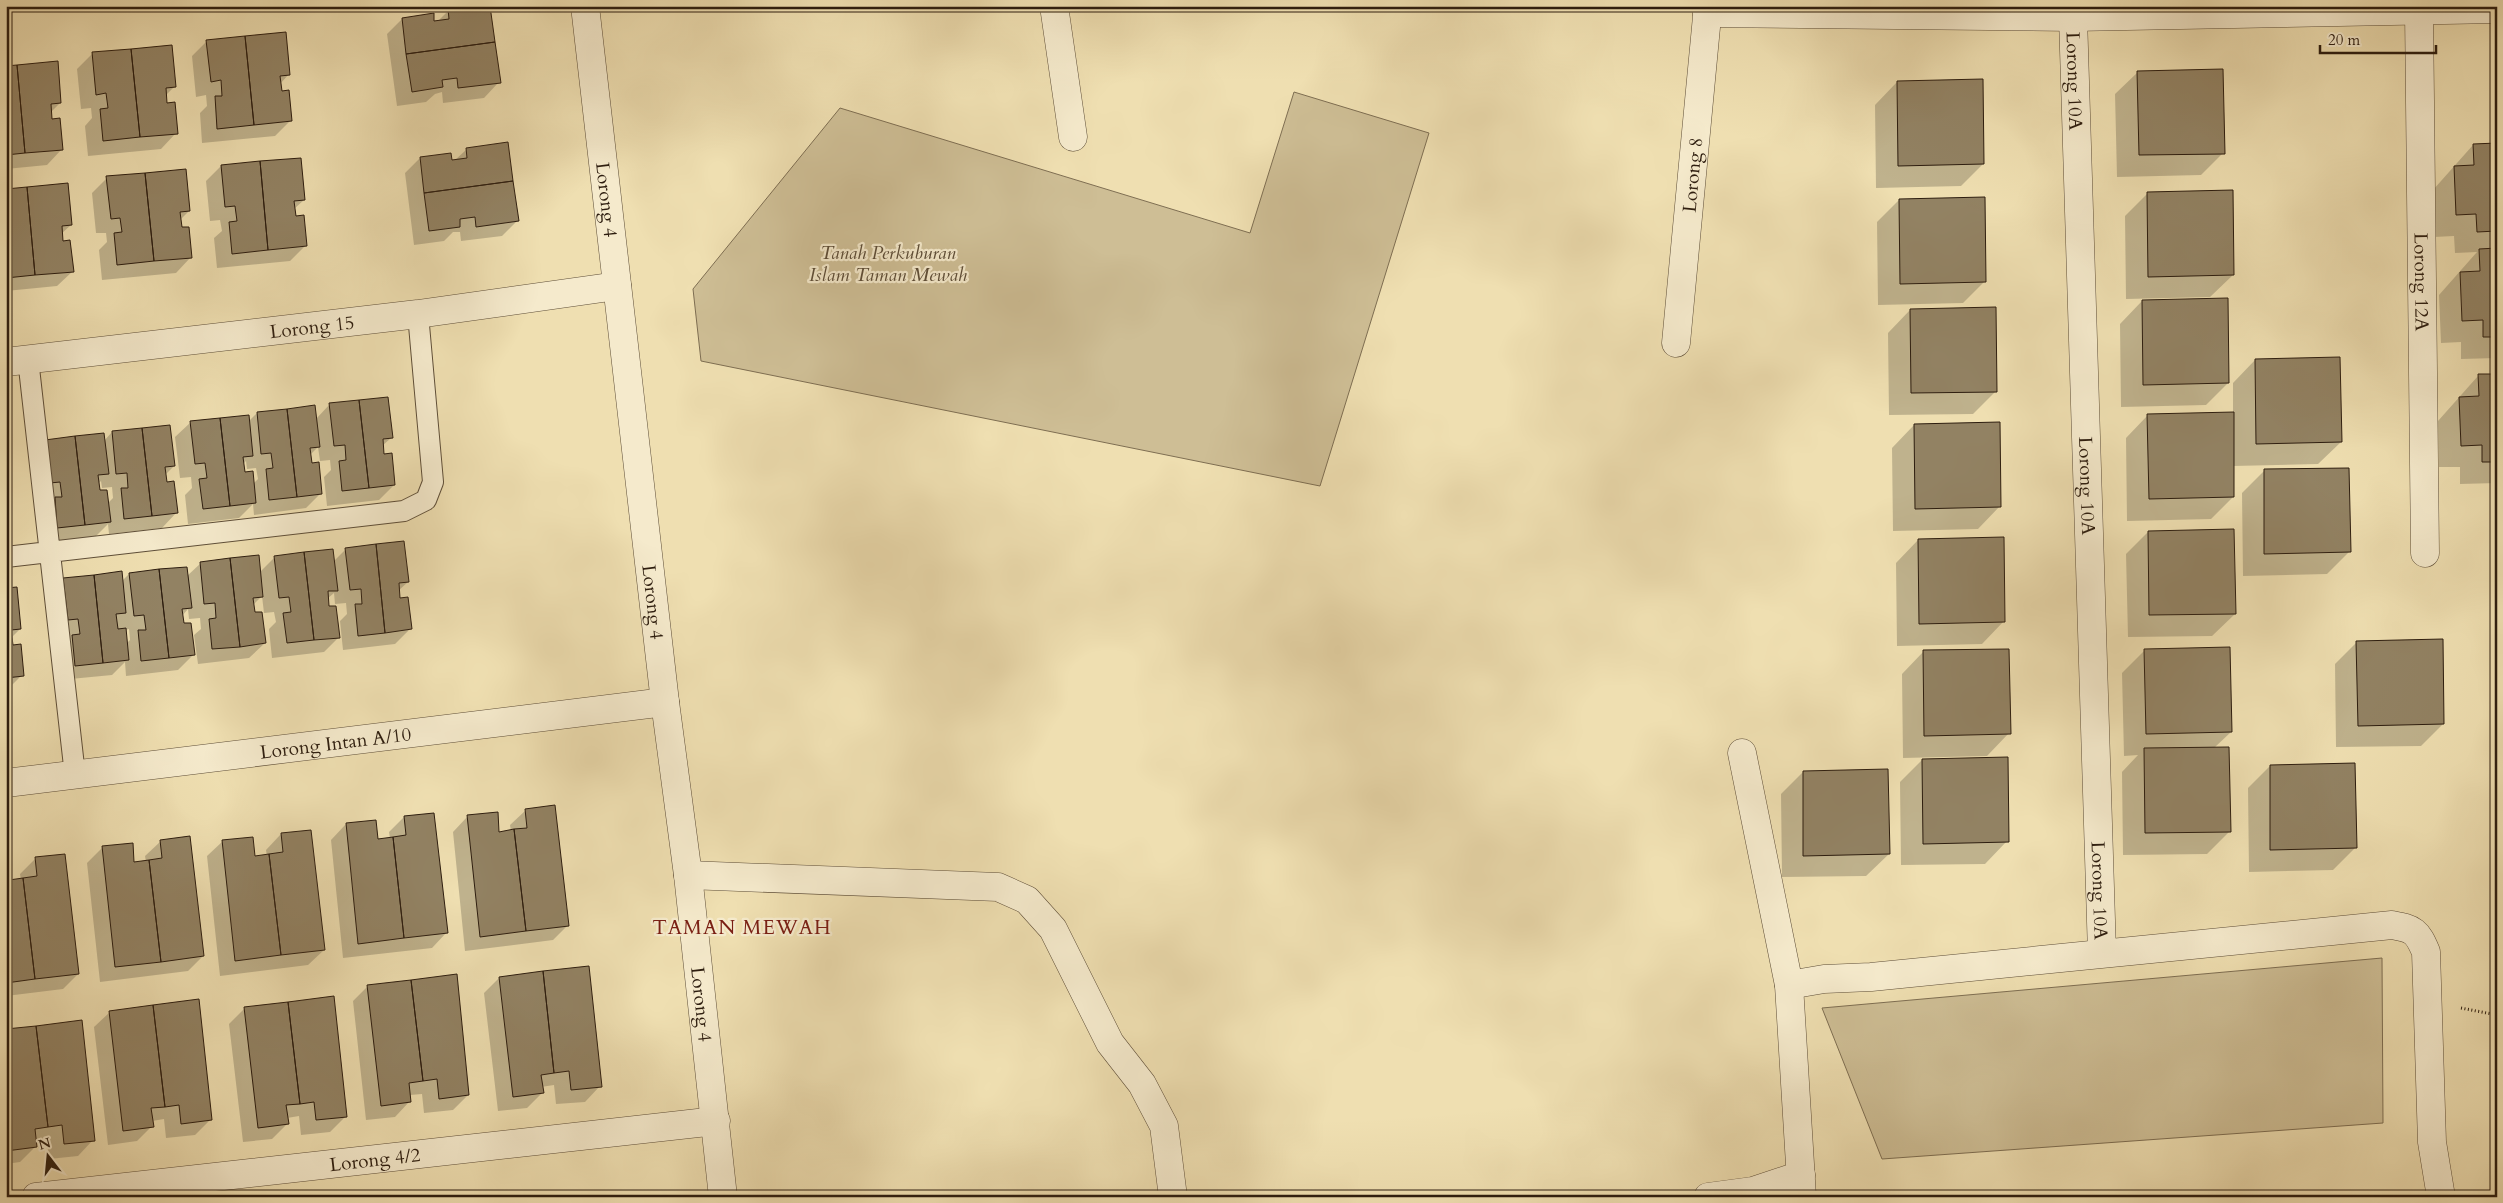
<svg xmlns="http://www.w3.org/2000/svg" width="2503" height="1203" font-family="Cardo,serif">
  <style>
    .green { fill: #cebe95; stroke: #7e6e52 }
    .shadow { fill: #0003; fill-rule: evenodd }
    .building { fill: #928263; stroke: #2d1d0f }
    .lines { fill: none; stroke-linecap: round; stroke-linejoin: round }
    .lane-casing { stroke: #5e4e38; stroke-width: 22 }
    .street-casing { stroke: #5e4e38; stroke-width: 29 }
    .path { stroke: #2d1d0f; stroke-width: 3; stroke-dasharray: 1 2.5; stroke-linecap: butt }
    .lane { stroke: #f5eacc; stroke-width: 20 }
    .street { stroke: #f5eacc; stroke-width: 28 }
    .labels { text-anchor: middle; stroke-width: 4.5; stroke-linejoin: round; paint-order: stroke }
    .street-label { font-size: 19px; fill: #2d1d0f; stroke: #f5eacc }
    .park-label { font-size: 19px; font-style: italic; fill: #5d4d37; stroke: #f5eacc }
    .neighbourhood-label { font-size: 20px; letter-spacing: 1px; fill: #7a1f14; stroke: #f5eacc }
  </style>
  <rect width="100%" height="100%" fill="#efdfb1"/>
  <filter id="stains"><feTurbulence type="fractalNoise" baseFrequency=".004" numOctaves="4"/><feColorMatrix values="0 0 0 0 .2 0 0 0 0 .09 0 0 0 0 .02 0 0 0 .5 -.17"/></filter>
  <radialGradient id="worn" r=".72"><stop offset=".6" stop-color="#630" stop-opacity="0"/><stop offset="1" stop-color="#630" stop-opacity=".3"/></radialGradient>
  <path class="green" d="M1294 92 1429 133 1320 486 701 361 693 289 840 108 1250 233Z
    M2382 958 2383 1123 1882 1159 1822 1008Z"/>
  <path class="shadow" d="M448 11 499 82 484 98 443 103 442 92 435 94 426 102 397 106 387 34 402 19 437 22Z
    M207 41 289 74 280 84 290 121 275 136 202 143 200 113 207 106 206 95 196 97 192 56Z
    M92 54 174 87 165 96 166 105 176 133 161 149 88 156 85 126 92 118 91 108 81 109 77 69Z
    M6 67 60 103 51 112V121L62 149 47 165 6 169Z
    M2138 72 2223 153 2201 175 2117 177 2115 94Z
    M1897 82 1983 164 1961 186 1876 188 1875 105Z
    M2497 144V358L2461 359V342L2441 343 2439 295 2477 252 2455 253 2454 236 2434 237 2433 190 2473 145Z
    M467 149 517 221 502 236 461 241 460 232H453L444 241 414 245 405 173 420 158 454 161Z
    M221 166 304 200 294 209 305 246 290 261 217 268 214 238 222 231 220 220 210 221 206 181Z
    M107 178 189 211 180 220 191 257 176 273 102 280 99 250 107 242 106 233H96L92 193Z
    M6 190 71 225 61 234 73 271 57 286 6 291Z
    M2148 193 2233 275 2210 297 2126 299 2125 216Z
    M1899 200 1985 281 1963 303 1878 305 1877 222Z
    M2142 301 2228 383 2206 405 2121 407 2120 324Z
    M1910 310 1995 392 1973 414 1889 415 1888 333Z
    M2255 360 2341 442 2318 464 2233 466V497L2211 519 2127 521 2126 438 2148 415 2233 413V383Z
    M2497 375V483L2460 484V467H2439L2438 421 2478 376Z
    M330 404 391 438 382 446 394 485 379 500 327 506 324 477 331 470 330 460 320 461 318 447 310 455 321 493 306 508 254 515 253 504 239 518 188 524 185 495 192 488 191 477 180 478 175 437 191 422H248L257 413 316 419ZM246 461 247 469 256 468 258 479 253 484 244 473 243 464Z
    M1914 425 2000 506 1978 529 1893 531 1892 448Z
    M112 432 174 466 165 475 177 512 162 528 109 534 108 524 95 537 43 543 31 456 104 441ZM101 481 102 488 112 487 113 498 108 503 99 492 98 484Z
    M2264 471 2349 552 2327 574 2243 576 2242 493Z
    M2148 532 2235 614 2212 636 2128 637 2126 554Z
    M1918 540 2004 621 1982 644 1897 646 1896 563Z
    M346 549 408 582 398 591 410 629 395 644 343 650 340 621 347 614 346 603 335 604 334 593 327 599 328 608 339 637 324 652 272 658 269 629 276 622 274 612 264 613 262 596 253 605 265 643 249 658 198 664 194 635 201 629 200 618 189 619 188 609 182 616 193 655 178 670 126 676 125 662 112 675 60 680 48 595 64 579 121 582 129 574 187 576 201 563 259 573 275 557 333 562ZM129 629 130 640 126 644 125 630Z
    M6 590 20 629 11 638 22 675 6 691Z
    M2357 642 2443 724 2421 746 2336 747 2335 664Z
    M2145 650 2231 732 2214 748 2230 831 2207 854 2123 855 2122 772 2138 755 2124 756 2122 673Z
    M1924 651 2009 733 1987 756 1903 758 1902 674Z
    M1922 760 2007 841 1985 864 1901 865 1900 782Z
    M2270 766 2355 848 2333 870 2249 872 2248 788Z
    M1803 772 1889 854 1866 876 1782 877 1781 794Z
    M526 810 568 925 553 940 465 951 453 832 468 816 498 833 511 831 510 825Z
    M433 814 447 932 432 948 343 958 331 840 346 824 377 840 390 839 389 832 404 817Z
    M281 834 324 950 308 965 220 976 207 856 223 841 254 857 267 856 266 850Z
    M161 841 203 956 188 971 100 982 87 863 103 847 133 864 146 862 145 856Z
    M35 859 78 974 63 989 6 996V862L8 881 21 880 20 874Z
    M499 978 600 1086 585 1102 556 1104 554 1085 541 1087 542 1093 527 1108 498 1111 484 993Z
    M368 986 468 1095 453 1110 424 1113 422 1094 410 1095V1101L395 1117 366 1120 353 1001Z
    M244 1009 345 1117 330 1132 301 1135 299 1116 287 1118V1124L272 1139 243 1142 229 1024Z
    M110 1012 210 1120 195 1135 166 1138 164 1119 152 1121V1126L137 1141 108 1145 94 1027Z
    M6 1030 93 1140 78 1156 49 1159 47 1139 35 1141V1147L20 1162 6 1164Z"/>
  <path class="building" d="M469 6H490L495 42 406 54 402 18 434 13V21L449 19 448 9Z
    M286 32 290 75 280 76 282 91 289 90 292 121 254 125 245 36Z
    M245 36 254 125 217 129 215 96H222L221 80 211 82 206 40Z
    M495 42 501 83 458 88 457 78 442 80 443 87 412 92 406 54Z
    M172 45 176 87 166 88 167 103 175 102 178 134 140 137 131 49Z
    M131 49 140 137 103 141 100 109 108 108 106 93 96 95 92 52Z
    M58 61 61 103 51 104 52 119 60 118 63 150 25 153 17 65Z
    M17 65 25 153 6 155V66Z
    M2223 69 2225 154 2139 155 2137 71Z
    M1983 79 1984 164 1898 166 1897 81Z
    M508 142 513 181 424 193 420 157 451 153 452 160 467 158 466 148Z
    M2497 143V231L2477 232 2476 214 2456 215 2454 166 2474 165 2473 144Z
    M301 158 305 200 294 201 296 216 304 215 307 246 268 250 260 161Z
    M260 161 268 250 232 254 229 222 237 221 235 206 225 207 221 165Z
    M186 169 190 211 180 212 182 227H189L192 258 154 261 145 173Z
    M145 173 154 261 117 265 114 233 122 232 120 218 111 219 106 176Z
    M513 181 519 221 476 227 475 217 460 219V227L429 231 424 193Z
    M68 183 72 225 62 226 63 241 70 240 74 272 35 275 27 187Z
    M27 187 35 275 6 278V189Z
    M2233 190 2234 275 2148 277 2147 192Z
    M1985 197 1986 282 1900 284 1899 199Z
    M2497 248V337H2483V320L2462 321 2460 272 2480 271 2479 249Z
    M2228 298 2229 383 2143 385 2142 300Z
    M1996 307 1997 392 1911 393 1910 309Z
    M2340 357 2342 442 2256 444 2255 359Z
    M2478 374H2497V462H2482V445L2461 446 2459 397 2479 396Z
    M388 397 393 438 383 439 384 454 392 453 395 485 369 488 359 400Z
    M359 400 369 488 342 491 339 461 346 460 345 445 334 446 329 403Z
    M315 405 320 447 310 448 312 463 319 462 322 494 297 497 287 409Z
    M287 409 297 497 269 500 266 469 273 468 271 453 261 454 257 412Z
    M2234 412V497L2149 499 2147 414Z
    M249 415 253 456 243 457 245 472 253 471 256 503 230 506 220 418Z
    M220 418 230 506 203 509 199 479 207 478 205 463 195 464 190 421Z
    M2000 422 2001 507 1915 509 1914 424Z
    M170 425 175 466 165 467 167 482 174 481 178 513 152 516 142 428Z
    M142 428 152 516 124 519 121 488H128L127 473 116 474 112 431Z
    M104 433 109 474 98 475 100 490H107L111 522 85 525 75 436Z
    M75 436 85 525 57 528 55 497H62L60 482 50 483 45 440Z
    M2349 468 2351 552 2264 554V469Z
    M6 502 11 534H6Z
    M2234 529 2236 614 2149 615 2148 531Z
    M2004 537 2005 622 1919 624 1918 539Z
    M404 541 409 582 399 583 400 598 408 597 412 629 385 633 376 544Z
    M376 544 385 633 358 636 355 604H362L361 589 350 590 345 548Z
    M333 549 338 591H328L329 606H336L340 638 314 640 304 552Z
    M304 552 314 640 287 643 283 613 291 612 289 597 279 598 274 556Z
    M259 555 263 597 253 598 255 612H262L266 643 240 647 230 558Z
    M230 558 240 647 212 649 209 619 216 618 215 603 204 604 200 562Z
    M187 567 192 608 182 609 184 623H191L195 655 169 658 159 569Z
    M159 569 169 658 141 661 138 630H146L144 615 134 616 129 573Z
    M122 571 126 613 116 614 118 629 126 628 129 660 103 663 94 575Z
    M94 575 103 663 75 666 72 635 80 634 78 619 68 620 63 578Z
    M17 587 21 629 11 630 13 645 21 644 24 676 6 678V588Z
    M2443 639 2444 724 2358 726 2356 641Z
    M2230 647 2232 732 2146 734 2144 649Z
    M2009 649 2011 734 1924 736 1923 650Z
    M2229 747 2231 832 2145 833 2144 748Z
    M2008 757 2009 842 1923 844 1922 759Z
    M2355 763 2357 848 2270 850V765Z
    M1888 769 1890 854 1803 856V771Z
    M555 805 569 926 526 931 514 829 527 828 525 809Z
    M498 812 499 832 514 829 526 931 480 937 467 815Z
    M434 813 448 933 404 938 393 837 406 835 404 816Z
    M376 820 378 839 393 837 404 938 358 944 346 823Z
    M311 830 325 950 281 955 269 854 283 852 281 833Z
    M190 836 204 956 161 962 149 860 162 858 160 840Z
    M253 837 255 856 269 854 281 955 235 961 222 840Z
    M133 843 134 862 149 860 161 962 115 967 102 846Z
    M65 854 79 974 35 979 23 878 37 876 35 857Z
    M6 861 9 880 23 878 35 979 6 983Z
    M589 966 602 1087 571 1090 569 1071 554 1073 543 971Z
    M543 971 554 1073 541 1075 544 1093 513 1097 499 977Z
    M457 974 469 1095 439 1099 437 1079 423 1081 411 980Z
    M411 980 423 1081 409 1083 411 1102 381 1106 367 985Z
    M334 996 347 1117 316 1120 314 1102 300 1104 288 1002Z
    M199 999 212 1120 181 1124 179 1105 165 1107 153 1005Z
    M288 1002 300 1104 286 1105 289 1124 258 1128 244 1007Z
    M153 1005 165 1107 151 1108 154 1127 123 1131 109 1011Z
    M82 1020 95 1141 64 1144 62 1125 48 1127 36 1026Z
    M36 1026 48 1127 35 1129 37 1147 6 1151V1029Z"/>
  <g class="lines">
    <defs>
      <path id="lane" d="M28 359 75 775
        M6 557 404 511 426 500 433 482 418 314"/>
      <g id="street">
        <path id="s1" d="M585 6 665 702 688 875 723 1197"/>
        <path d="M1054 6 1073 137"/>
        <path id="s2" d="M2419 11 2425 553"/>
        <path d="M1707 13 2073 17 2497 9"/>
        <path id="s3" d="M2073 17 2102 953"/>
        <path id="s4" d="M1676 343 1708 6"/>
        <path id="s5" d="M6 362 418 314 617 286"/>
        <path d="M1742 753 1789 985 1824 979 1871 977 2392 925C2414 929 2417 931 2426 952L2432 1142 2441 1197"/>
        <path id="s6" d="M6 783 665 702"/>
        <path d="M688 875 998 887 1027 900 1053 929 1110 1043 1142 1084 1164 1126 1173 1197"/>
        <path d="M1789 985 1802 1197"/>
        <path id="s7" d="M36 1197 716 1121"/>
        <path d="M1708 1197 1753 1191 1801 1175"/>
      </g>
    </defs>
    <use href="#lane" class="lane-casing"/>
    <use href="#street" class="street-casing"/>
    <path class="path" d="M2461 1008 2497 1015"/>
    <use href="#lane" class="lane"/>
    <use href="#street" class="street"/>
  </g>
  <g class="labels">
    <g class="street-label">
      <text dy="7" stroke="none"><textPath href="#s3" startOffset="64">Lorong 10A</textPath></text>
      <text dy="7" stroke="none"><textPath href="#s4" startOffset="169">Lorong 8</textPath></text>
      <text dy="7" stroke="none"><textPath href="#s1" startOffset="195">Lorong 4</textPath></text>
      <text dy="7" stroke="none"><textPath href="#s2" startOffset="271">Lorong 12A</textPath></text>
      <text dy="7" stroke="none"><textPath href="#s5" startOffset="308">Lorong 15</textPath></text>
      <text dy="7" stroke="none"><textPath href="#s3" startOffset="469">Lorong 10A</textPath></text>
      <text dy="7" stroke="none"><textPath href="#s1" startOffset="600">Lorong 4</textPath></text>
      <text dy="7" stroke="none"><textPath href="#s6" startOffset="332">Lorong Intan A/10</textPath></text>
      <text dy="7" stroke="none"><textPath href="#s3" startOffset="874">Lorong 10A</textPath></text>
      <text dy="7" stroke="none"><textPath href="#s1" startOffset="1005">Lorong 4</textPath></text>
      <text dy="7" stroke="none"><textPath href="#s7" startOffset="341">Lorong 4/2</textPath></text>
    </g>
    <g class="park-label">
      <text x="888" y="259">Tanah Perkuburan<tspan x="888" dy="22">Islam Taman Mewah</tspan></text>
    </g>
    <g class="neighbourhood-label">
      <text x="742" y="934">TAMAN MEWAH</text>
    </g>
  </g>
  <rect width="2503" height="1203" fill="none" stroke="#efdfb1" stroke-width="25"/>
  <rect x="8" y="8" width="2488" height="1188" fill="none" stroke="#2d1d0f" stroke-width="2.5"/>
  <rect x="12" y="12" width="2478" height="1178" fill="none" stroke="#2d1d0f"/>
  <g transform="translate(48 1156) rotate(344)" stroke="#f5eacc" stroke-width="4" paint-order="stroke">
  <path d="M0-4L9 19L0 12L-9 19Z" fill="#2d1d0f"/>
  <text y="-8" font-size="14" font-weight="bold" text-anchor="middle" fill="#2d1d0f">N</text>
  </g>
  <path d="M2320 45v8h116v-8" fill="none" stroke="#2d1d0f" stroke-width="2.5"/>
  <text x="2328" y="45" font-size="15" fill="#2d1d0f" stroke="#f5eacc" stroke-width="4" paint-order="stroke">20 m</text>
  <rect width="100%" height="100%" filter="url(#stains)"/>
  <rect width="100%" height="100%" fill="url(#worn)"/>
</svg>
